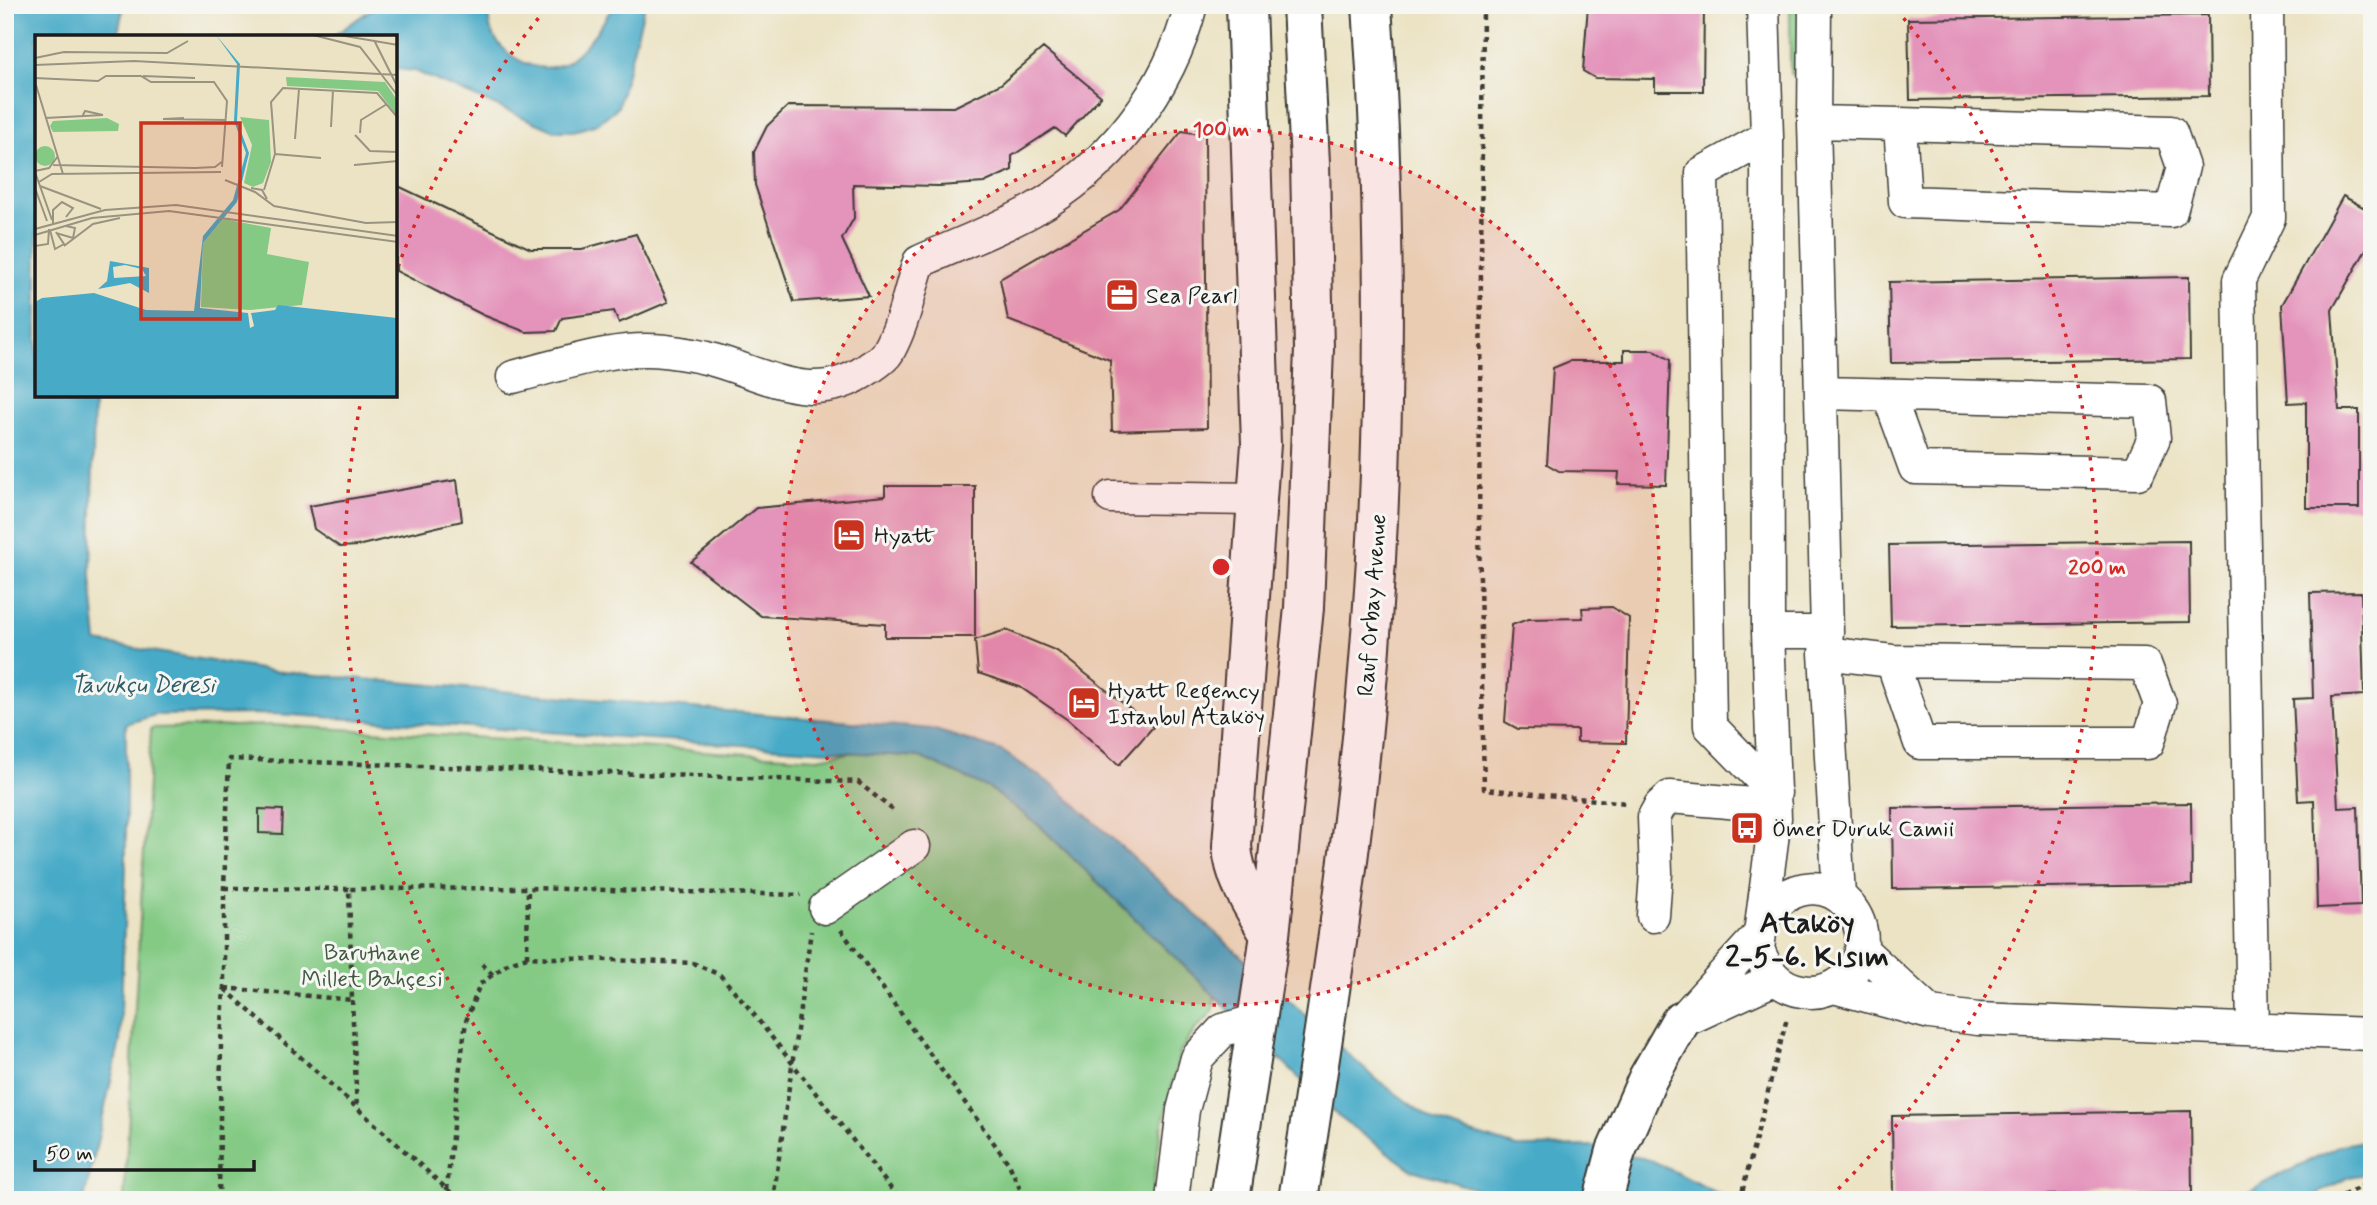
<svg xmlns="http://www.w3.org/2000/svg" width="2377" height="1205" font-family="Mynerve,sans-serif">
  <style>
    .green { fill: #84ca85; stroke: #507350; stroke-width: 2 }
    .water { fill: #47aac7; stroke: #326372; stroke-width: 2 }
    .building { fill: #e494bb }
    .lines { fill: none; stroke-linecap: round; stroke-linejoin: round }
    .minor-casing { stroke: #3b3a35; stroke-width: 35 }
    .major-casing { stroke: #3b3a35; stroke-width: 42 }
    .highway-casing { stroke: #3b3a35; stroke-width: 42 }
    .path { stroke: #3b3a35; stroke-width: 4.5; stroke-dasharray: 5 5; stroke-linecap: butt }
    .minor { stroke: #fff; stroke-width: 32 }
    .major { stroke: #fff; stroke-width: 38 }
    .highway { stroke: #fff; stroke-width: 38 }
    .ring { fill: none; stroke: #d62828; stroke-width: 3.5; stroke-dasharray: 3.5 7 }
    .labels { text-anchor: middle; stroke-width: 6; stroke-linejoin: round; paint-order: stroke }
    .poi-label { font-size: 23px; fill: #1c1c1c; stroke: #f6f6f2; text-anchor: start }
    .street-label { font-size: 23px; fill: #1c1c1c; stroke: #f6f6f2 }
    .park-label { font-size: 23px; fill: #405941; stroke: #f6f6f2 }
    .water-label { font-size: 24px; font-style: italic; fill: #2f5c69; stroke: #f6f6f2 }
    .district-label { font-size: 30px; font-weight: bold; fill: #1c1c1c; stroke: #f6f6f2 }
    .inset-road { fill: none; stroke: #999381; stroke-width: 2 }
    .view { fill: #c8321e; fill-opacity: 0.15; stroke: #c8321e; stroke-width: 3.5 }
    .inset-edge { fill: none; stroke: #1c1c1c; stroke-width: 3.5 }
    .centre { fill: #d62828; stroke: #f6f6f2; stroke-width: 3.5 }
    .ring-label { font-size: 21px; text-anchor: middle; font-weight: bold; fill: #d62828; stroke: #f6f6f2; stroke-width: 6; stroke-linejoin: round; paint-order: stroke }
  </style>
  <rect width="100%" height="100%" fill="#f6f6f2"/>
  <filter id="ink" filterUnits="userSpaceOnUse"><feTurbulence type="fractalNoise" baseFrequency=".0143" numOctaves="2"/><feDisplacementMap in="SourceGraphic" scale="14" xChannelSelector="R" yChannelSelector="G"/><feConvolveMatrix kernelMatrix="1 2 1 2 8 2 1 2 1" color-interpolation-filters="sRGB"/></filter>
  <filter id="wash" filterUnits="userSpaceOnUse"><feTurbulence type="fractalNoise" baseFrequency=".00686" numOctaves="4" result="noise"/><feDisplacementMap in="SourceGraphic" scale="28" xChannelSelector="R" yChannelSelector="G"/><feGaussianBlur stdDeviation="1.57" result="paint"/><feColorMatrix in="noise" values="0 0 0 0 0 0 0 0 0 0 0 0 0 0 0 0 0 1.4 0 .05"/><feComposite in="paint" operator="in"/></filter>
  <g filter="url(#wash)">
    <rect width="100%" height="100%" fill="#ece3c4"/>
    <path class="green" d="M1790 5H1800L1801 74H1790Z
      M273 725 817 758 855 752 920 757 989 788 1041 827 1215 996 1213 1011 1195 1030 1180 1052 1160 1136 1151 1200H124L151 728Z"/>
    <path class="water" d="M5 5H124L117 37H37V396H94L91 576 97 642 272 671 932 729 1002 751 1057 788 1372 1076 1435 1122 1517 1147 1593 1146 1616 1151 1653 1161 1731 1200H1513L1412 1170 1339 1117 1041 827 989 788 920 757 276 714 155 715 126 724V869L120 1041 84 1200H5Z
      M377 5H489C489 12 488 20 490 27 498 53 533 75 560 65 579 58 604 24 613 5H645L618 107 597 124 575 131H555L414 71 396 69V37H332Z
      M2372 1139V1173L2349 1177 2305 1200H2231L2338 1146Z"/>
    <g id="blocks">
      <path class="building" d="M1588 5H1704L1703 91H1655V79L1595 78 1583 71Z
        M2208 15 2209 96 1910 100 1908 19Z
        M1043 48 1101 96 1065 136 1055 128 1012 156V170L984 183 939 186 853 184 854 218 842 239 869 296 794 302 755 185 754 152 767 126 788 106 954 107 1001 84Z
        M1182 131 1205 135 1207 428 1112 431 1110 360 1008 320 1000 279 1119 210Z
        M396 185 531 249H582L636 234 668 302 619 323 614 311 562 318 556 331 526 332 483 315 396 271Z
        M2343 196 2372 212V239L2332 310 2339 410H2359V508H2306V402L2288 403 2282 305Z
        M2189 277 2190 359 1891 363 1889 282Z
        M1624 350H1653L1670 360 1666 485 1618 484 1619 472 1559 471 1547 464 1553 368 1570 361H1624Z
        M457 480 462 521 357 546 340 547 314 529 309 506Z
        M885 486H975V637H885V624L761 616 691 562 756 508 885 496Z
        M2189 541 2190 622 1891 626 1889 545Z
        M2361 592 2364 695 2332 697 2338 808 2358 807 2361 906 2317 908 2314 800 2298 801 2293 699 2313 698 2310 593Z
        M1612 607 1629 618 1626 743 1577 742V730L1518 729 1505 722 1512 625 1528 619 1583 618 1582 608Z
        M1006 630 1057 651 1153 727 1119 765 1068 720 1020 687 978 673 975 640Z
        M2191 803 2192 885 1893 889 1892 808Z
        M259 809 283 810 282 834 259 833Z
        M2191 1111 2192 1193 1893 1197 1892 1116Z"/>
    </g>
  </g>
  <g filter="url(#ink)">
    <use href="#blocks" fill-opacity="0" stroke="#3b3a35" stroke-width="2"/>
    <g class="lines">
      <defs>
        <path id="minor" d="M1763 5 1767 137 1768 632 1775 818 1758 949C1766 970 1777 987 1802 991 1817 994 1830 990 1842 981 1896 940 1830 841 1764 915
          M1815 5 1814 122 1827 632 1825 653 1839 896
          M1814 122 1900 124
          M1900 124 2171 132 2183 167 2171 211 1905 202Z
          M1767 137 1702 173 1710 726 1775 793
          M513 377C562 365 615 345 665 351 682 353 701 356 717 361 771 377 815 406 868 369 875 364 884 359 888 352 904 324 909 292 919 262 956 245 995 231 1031 211 1108 169 1170 90 1191 5
          M1821 393 2150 401 2154 438 2138 473 1915 468 1889 396
          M1111 497 1257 499
          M1768 632H1827
          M1825 653 1892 661 2145 664 2160 704 2148 743H1920L1892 661
          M825 908 914 846
          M1653 916 1656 873 1654 817 1660 806 1670 797 1775 806
          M1861 949 1927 1010
          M1834 987 1930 1013 1978 1019 2372 1034
          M1694 1016 1774 979
          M1680 1022 1759 935
          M2253 1030 2239 280 2269 218 2267 5
          M1172 1200 1183 1110 1197 1058 1223 1030 1258 1020"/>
        <path id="major" d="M1603 1200 1616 1151 1648 1078 1680 1022"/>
        <path id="highway" d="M1246 5 1261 444 1232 846C1234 879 1253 906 1270 935
          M1230 1200 1270 935 1304 608 1314 349 1310 163 1302 5
          M1298 1200C1328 1007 1359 814 1372 620 1387 416 1386 209 1372 5"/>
      </defs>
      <use href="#minor" class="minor-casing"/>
      <use href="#major" class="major-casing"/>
      <use href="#highway" class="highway-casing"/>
      <path class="path" d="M1483 5 1479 528 1484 789 1628 803
        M2296 8 2372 7
        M224 888 349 889
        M841 930 1009 1164 1025 1200
        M527 957 528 888
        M482 964 493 975
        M225 988 352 1000 349 889 528 888 801 895
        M225 989 459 1200
        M352 1000 357 1110
        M219 1200 221 1043 224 988V888L229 759 858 782 894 811
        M446 1200 455 1105 466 1021 480 984 509 963 527 957 693 963 720 975 744 1002 900 1200
        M773 1200 811 931
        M1740 1200 1787 1018
        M2334 1200 2364 1185H2372"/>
      <use href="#minor" class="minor"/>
      <use href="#major" class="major"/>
      <use href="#highway" class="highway"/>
    </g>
  </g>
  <circle cx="1221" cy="567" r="438" fill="#d62828" fill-opacity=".12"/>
  <g class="ring">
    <circle cx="1221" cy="567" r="438"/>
    <path d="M612 1197A876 876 0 0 1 361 400M398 267A876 876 0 0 1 545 10M1897 10A876 876 0 0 1 1830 1197"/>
  </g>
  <defs>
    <symbol id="office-square" viewBox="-11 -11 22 22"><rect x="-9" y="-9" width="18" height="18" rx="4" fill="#c8321e" stroke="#f6f6f2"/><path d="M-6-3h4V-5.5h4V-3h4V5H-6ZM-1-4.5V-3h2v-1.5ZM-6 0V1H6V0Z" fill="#fff"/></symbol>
    <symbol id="hotel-square" viewBox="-11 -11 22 22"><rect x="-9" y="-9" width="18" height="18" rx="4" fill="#c8321e" stroke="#f6f6f2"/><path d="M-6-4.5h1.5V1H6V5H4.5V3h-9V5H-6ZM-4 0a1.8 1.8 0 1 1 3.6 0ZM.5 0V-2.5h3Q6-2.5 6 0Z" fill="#fff"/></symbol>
    <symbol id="bus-square" viewBox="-11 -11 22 22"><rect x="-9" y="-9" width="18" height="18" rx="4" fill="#c8321e" stroke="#f6f6f2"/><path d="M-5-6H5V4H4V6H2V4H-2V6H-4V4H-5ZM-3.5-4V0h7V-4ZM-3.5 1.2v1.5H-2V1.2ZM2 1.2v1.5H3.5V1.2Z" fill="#fff"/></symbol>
  </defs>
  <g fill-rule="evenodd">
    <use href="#office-square" x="1103" y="276" width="38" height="38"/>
    <use href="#hotel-square" x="830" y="516" width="38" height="38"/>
    <use href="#hotel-square" x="1065" y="684" width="38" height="38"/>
    <use href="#bus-square" x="1728" y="809" width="38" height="38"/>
  </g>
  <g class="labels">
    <g class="poi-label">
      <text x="1146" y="303">Sea Pearl</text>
      <text x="874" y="543">Hyatt</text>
      <text x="1108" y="698">Hyatt Regency<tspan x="1108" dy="26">Istanbul Ataköy</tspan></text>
      <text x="1772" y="836">Ömer Duruk Camii</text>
    </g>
    <g class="street-label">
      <text transform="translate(1371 605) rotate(-86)" y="8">Rauf Orbay Avenue</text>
    </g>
    <g class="park-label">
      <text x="372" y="960">Baruthane<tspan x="372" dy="26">Millet Bahçesi</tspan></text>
    </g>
    <g class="water-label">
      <text x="143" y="692">Tavukçu Deresi</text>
    </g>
    <g class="district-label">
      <text x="1807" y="932">Ataköy<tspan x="1807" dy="34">2-5-6. Kısım</tspan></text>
    </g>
  </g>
  <g transform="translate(35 35)">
    <rect width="362" height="362" fill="#ece3c4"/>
    <path d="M251 42 350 47 362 65V81L343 56 252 51ZM205 82 234 85 236 127 228 148 218 152 209 148 217 110ZM72 83 84 89 83 96 18 97 15 91 18 86ZM0 121a10 10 0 1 1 20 0a10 10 0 1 1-20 0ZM188 184 236 193 232 219 274 227 267 270 215 275 166 272 168 208Z" fill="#84ca85"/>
    <path d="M181 0 205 29 202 86 214 118 202 167 168 208 165 273 213 278 215 293 219 291 216 278 240 275 243 270 362 283V362H0V267L7 263 59 258 111 275 159 276 168 201 198 165 211 118 199 86 202 29ZM75 226 114 233V258L95 248 63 254 72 246ZM90 230 107 234 111 241 79 243 78 232Z" fill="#47aac7" fill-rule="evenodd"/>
    <path class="inset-road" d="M158 0H217M278 0 325 12 363 61M304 0 363 10M339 5 363 53M0 23 29 17 132 18 153 6M0 30 99 26 363 40M108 41 160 43M0 43 63 46 71 41H106L116 47H179L192 66 187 132M1 50 28 139M47 82 50 76 68 80M10 83 68 80M149 83 128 84 191 85M296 92 298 55M325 98 326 85 352 69M320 100 335 116 363 117M260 104 264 54M240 119 286 123M18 130 160 133 180 132 188 126M319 130 363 126M0 136 14 133 23 121M0 137 17 185M190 145 220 157 239 171 331 188M4 147 17 139 186 137M5 151 66 174M0 153 12 186M216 153 227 155 232 164M229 155 240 119 236 67 248 53 342 58 363 83M331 188 363 187M18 190V175L27 167 38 173 31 182M0 194 70 175 141 170 363 201M15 195 20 214 29 209 21 197M21 198 38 203 40 193 31 191M0 200 57 183 134 176 363 207M0 211 13 209 14 194M29 211 58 189 85 183"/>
    <path class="view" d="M106 88H205V284H106Z"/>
    <rect width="362" height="362" class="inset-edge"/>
  </g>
  <circle cx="1221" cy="567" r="10" class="centre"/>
  <g class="ring-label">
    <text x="1221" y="136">100 m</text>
    <text x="2097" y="574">200 m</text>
  </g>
  <rect width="2377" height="1205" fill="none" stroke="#f6f6f2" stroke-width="28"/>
  <path d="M35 1160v10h219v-10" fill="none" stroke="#1c1c1c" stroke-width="3.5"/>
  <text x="46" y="1160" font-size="21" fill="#1c1c1c" stroke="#f6f6f2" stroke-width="5" paint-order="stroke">50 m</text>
</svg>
